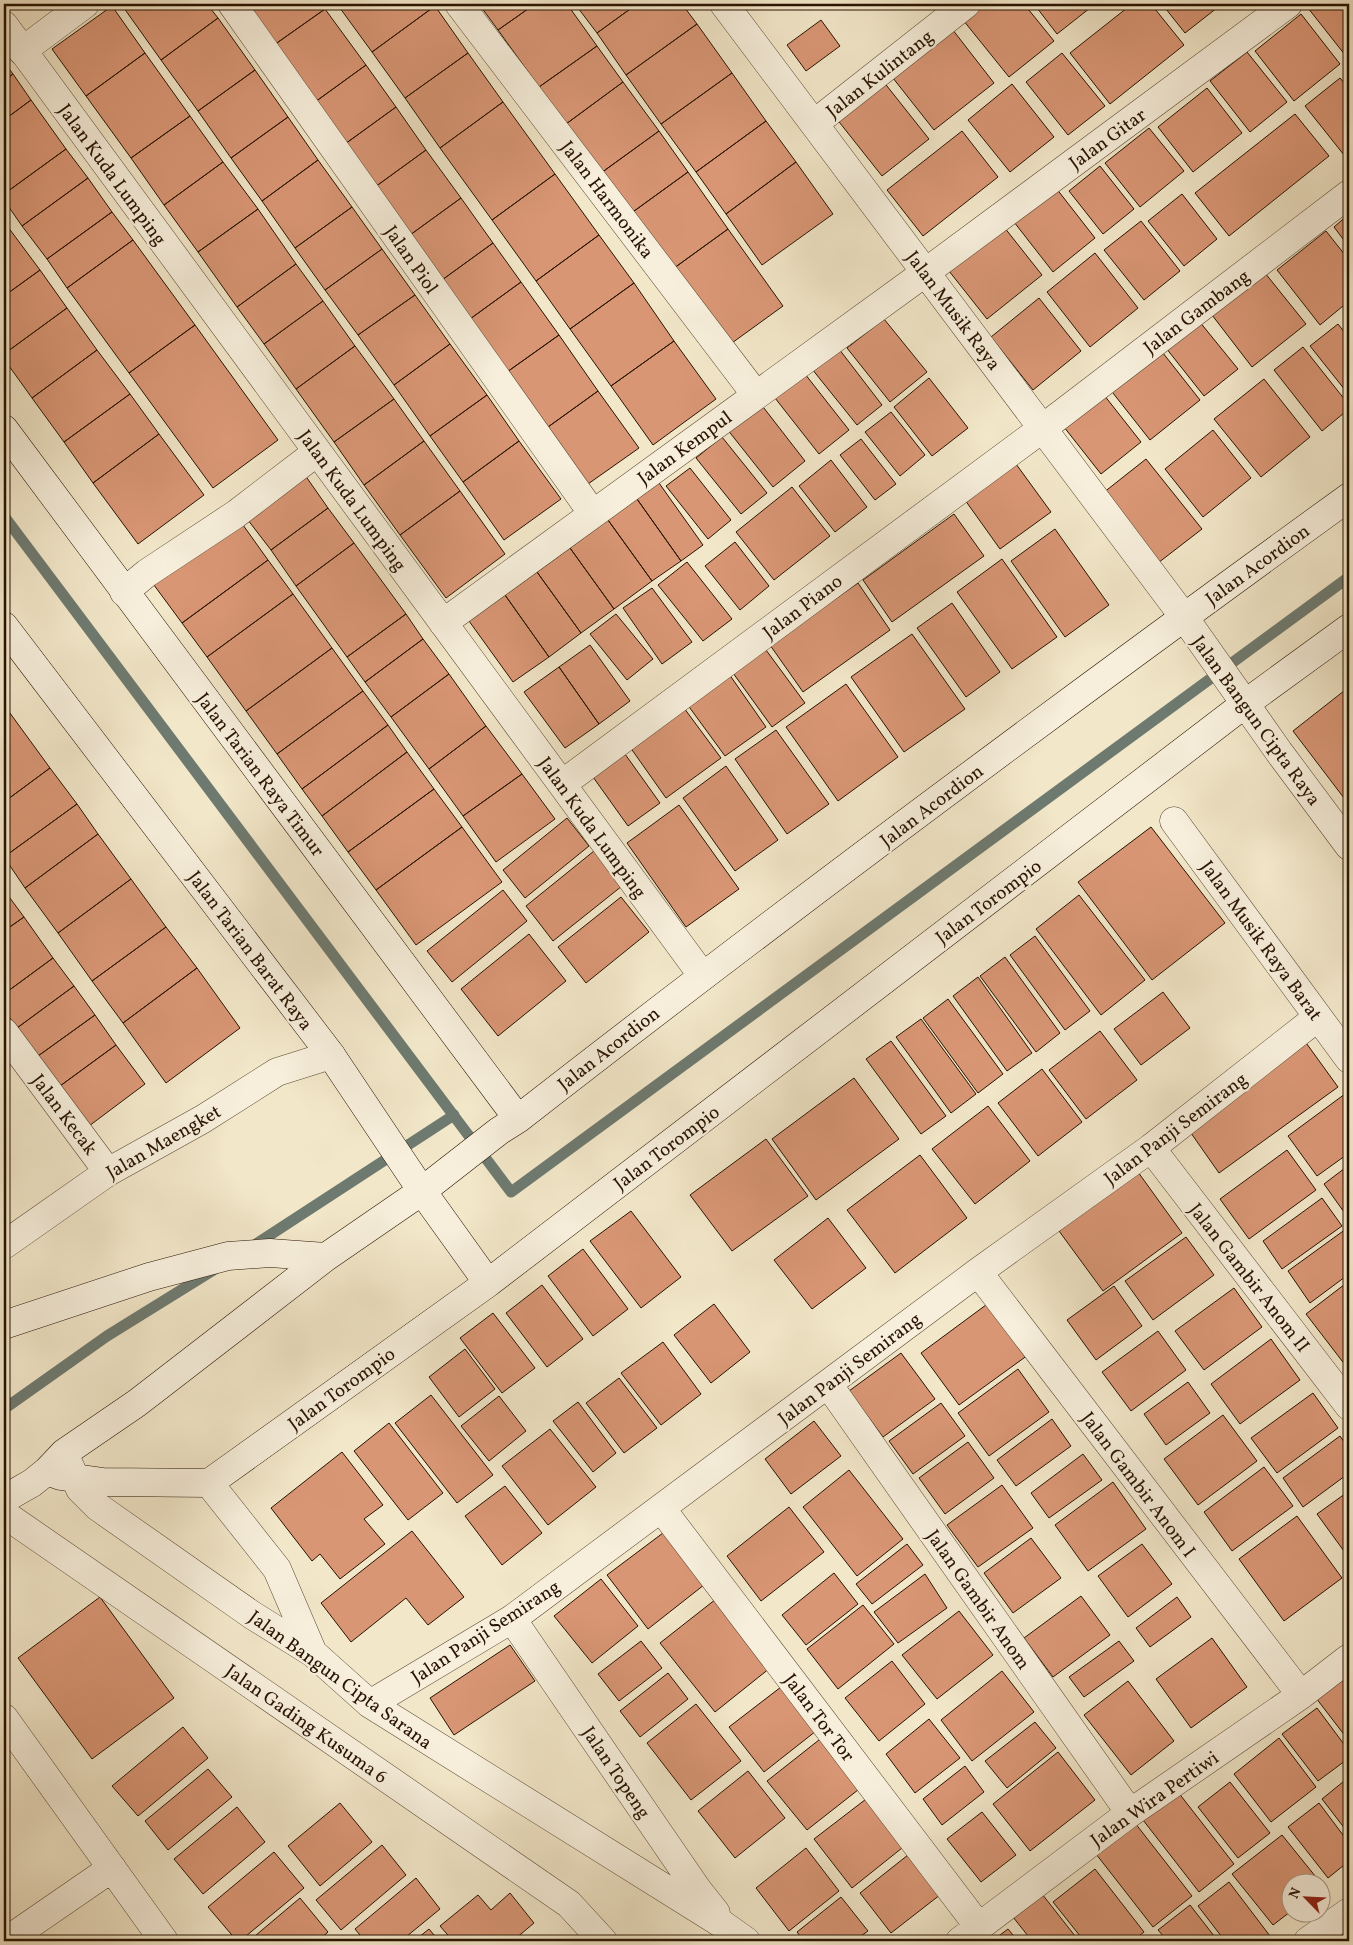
<svg xmlns="http://www.w3.org/2000/svg" width="1353" height="1945" font-family="Vollkorn,serif">
  <style>
    .lines { fill: none; stroke-linecap: round; stroke-linejoin: round }
    .stream { stroke: #6e7a70; stroke-width: 11 }
    .building { fill: #d99675; stroke: #281300 }
    .street-casing { stroke: #5a4832; stroke-width: 29 }
    .secondary-casing { stroke: #281300; stroke-width: 29 }
    .street { stroke: #f7efdc; stroke-width: 28 }
    .secondary { stroke: #f7efdc; stroke-width: 28 }
    .labels { text-anchor: middle; stroke-width: 4.5; stroke-linejoin: round; paint-order: stroke }
    .street-label { font-size: 19px; fill: #281300; stroke: #f7efdc }
  </style>
  <rect width="100%" height="100%" fill="#f2e7c9"/>
  <filter id="stains"><feTurbulence type="fractalNoise" baseFrequency=".004" numOctaves="4"/><feColorMatrix values="0 0 0 0 .2 0 0 0 0 .09 0 0 0 0 .02 0 0 0 .5 -.17"/></filter>
  <radialGradient id="worn" r=".72"><stop offset=".6" stop-color="#630" stop-opacity="0"/><stop offset="1" stop-color="#630" stop-opacity=".3"/></radialGradient>
  <g class="lines">
    <path class="stream" d="M4 516 511 1192 1349 577
      M250 1248 454 1115
      M4 1409 107 1336 215 1269"/>
  </g>
  <path class="building" d="M121 4H207L218 18 161 60Z
    M248 4H322L325 9 274 45Z
    M337 4H433L435 6 372 52Z
    M479 4H535L498 30Z
    M535 4H567L597 46 539 87 498 30Z
    M575 4H637L597 33Z
    M637 4H682L697 24 626 75 597 33Z
    M973 4H1024L1054 41 1009 77 959 15Z
    M1034 4H1086L1090 8 1057 34Z
    M1132 4H1151L1184 45 1110 104 1070 53Z
    M1162 4H1222L1185 33Z
    M1314 4H1349V60L1308 8Z
    M112 6 145 53 86 96 52 49Z
    M435 6 468 53 405 98 372 52Z
    M325 9 366 65 315 102 274 45Z
    M1301 14 1340 64 1294 101 1255 51Z
    M218 18 255 70 198 111 161 60Z
    M821 20 840 46 806 71 787 45Z
    M697 24 732 73 661 124 626 75Z
    M949 25 994 83 934 130 889 73Z
    M597 46 623 82 566 124 539 87Z
    M1247 52 1287 102 1250 132 1210 81Z
    M145 53 190 116 131 158 86 96Z
    M468 53 503 102 440 148 405 98Z
    M1062 53 1105 106 1068 135 1026 82Z
    M4 62 13 74 4 81Z
    M366 65 396 107 345 144 315 102Z
    M255 70 288 117 231 158 198 111Z
    M732 73 766 121 696 172 661 124Z
    M13 74 31 100 4 120V81Z
    M879 76 929 139 882 176 832 113Z
    M1340 78 1349 89V151L1344 155 1305 106Z
    M623 82 659 131 601 173 566 124Z
    M1012 84 1054 137 1010 172 968 120Z
    M1207 88 1242 133 1193 172 1158 127Z
    M31 100 66 149 4 194V120Z
    M503 102 555 174 492 220 440 148Z
    M396 107 426 150 375 187 345 144Z
    M1295 114 1329 156 1229 236 1195 193Z
    M190 116 223 162 164 205 131 158Z
    M288 117 318 160 262 201 231 158Z
    M766 121 796 162 726 214 696 172Z
    M1149 128 1184 171 1140 207 1105 163Z
    M659 131 688 172 630 214 601 173Z
    M962 131 998 177 923 236 887 190Z
    M66 149 88 178 22 226 4 200V194Z
    M426 150 461 198 410 235 375 187Z
    M318 160 352 207 295 248 262 201Z
    M223 162 258 209 198 252 164 205Z
    M796 162 833 214 762 265 726 214Z
    M1100 166 1134 209 1103 234 1069 191Z
    M688 172 728 229 670 271 630 214Z
    M555 174 599 235 536 281 492 220Z
    M88 178 112 212 47 259 22 226Z
    M1056 188 1095 238 1053 272 1014 222Z
    M1182 194 1217 239 1184 266 1148 221Z
    M461 198 493 243 442 280 410 235Z
    M352 207 382 249 325 290 295 248Z
    M258 209 296 264 237 307 198 252Z
    M112 212 133 240 67 288 47 259Z
    M1349 214V247L1334 227Z
    M1141 221 1180 271 1144 300 1104 250Z
    M5 223 40 270 4 296V224Z
    M1004 227 1042 275 987 319 949 271Z
    M728 229 783 306 725 348 670 271Z
    M1326 231 1349 260V301L1320 325 1277 270Z
    M599 235 634 283 570 329 536 281Z
    M133 240 195 325 129 373 67 288Z
    M493 243 521 282 470 319 442 280Z
    M382 249 415 295 358 335 325 290Z
    M1095 253 1138 308 1090 347 1047 292Z
    M296 264 323 301 264 344 237 307Z
    M40 270 67 308 4 354V296Z
    M1265 273 1306 324 1252 367 1212 315Z
    M521 282 559 335 507 372 470 319Z
    M634 283 674 341 611 386 570 329Z
    M415 295 450 344 394 385 358 335Z
    M1039 298 1081 351 1033 390 991 337Z
    M323 301 355 346 296 389 264 344Z
    M67 308 97 350 32 398 4 359V354Z
    M884 319 927 372 890 402 847 348Z
    M1199 321 1238 369 1204 396 1166 348Z
    M1338 324 1349 338V395L1310 346Z
    M195 325 278 440 213 488 129 373Z
    M559 335 598 391 548 427 507 372Z
    M674 341 716 399 653 445 611 386Z
    M450 344 487 395 430 436 394 385Z
    M355 346 394 399 334 442 296 389Z
    M1303 347 1349 405V409L1322 431 1274 370Z
    M1159 348 1200 400 1150 440 1109 388Z
    M839 349 882 405 857 425 812 369Z
    M97 350 130 394 64 442 32 398Z
    M805 374 849 430 819 454 775 398Z
    M929 378 968 428 932 456 894 407Z
    M1264 379 1310 437 1261 477 1214 419Z
    M598 391 639 448 588 484 548 427Z
    M130 394 159 434 93 483 64 442Z
    M487 395 519 441 463 482 430 436Z
    M1104 395 1141 442 1101 474 1064 427Z
    M394 399 424 441 364 485 334 442Z
    M760 403 805 461 773 487 727 429Z
    M891 412 925 455 900 476 865 432Z
    M1213 430 1251 478 1203 517 1165 469Z
    M159 434 204 495 138 544 93 483Z
    M722 437 767 493 741 514 696 458Z
    M861 439 896 484 875 500 840 455Z
    M424 441 460 491 400 535 364 485Z
    M519 441 561 499 504 540 463 482Z
    M1146 459 1202 529 1158 563 1103 493Z
    M831 460 867 507 835 532 799 486Z
    M1016 464 1051 512 1000 549 965 500Z
    M300 468 328 508 271 550 241 511Z
    M690 468 731 520 708 539 666 486Z
    M659 483 703 545 681 561 637 499Z
    M792 487 830 536 774 580 736 532Z
    M460 491 505 554 446 598 400 535Z
    M637 499 681 561 652 581 608 520Z
    M328 508 354 543 296 586 271 550Z
    M954 514 984 556 892 622 863 580Z
    M238 518 268 560 182 623 151 581Z
    M608 520 652 581 614 609 570 548Z
    M1055 529 1109 605 1065 637 1011 561Z
    M735 542 769 586 740 610 705 566Z
    M354 543 406 614 347 657 296 586Z
    M570 548 614 609 581 633 537 572Z
    M1002 559 1057 637 1012 669 957 592Z
    M268 560 293 594 207 657 182 623Z
    M687 562 732 619 703 641 658 585Z
    M537 572 581 633 549 657 505 595Z
    M858 583 890 630 803 692 770 645Z
    M652 588 692 642 662 664 623 608Z
    M293 594 332 648 246 711 207 657Z
    M505 595 549 657 513 682 469 621Z
    M952 603 1000 672 966 697 917 628Z
    M406 614 423 639 365 682 347 657Z
    M616 614 653 659 627 680 590 634Z
    M912 634 965 709 904 752 851 677Z
    M423 639 449 674 391 717 365 682Z
    M590 645 630 701 599 724 559 667Z
    M332 648 363 691 277 754 246 711Z
    M766 650 805 703 772 727 733 673Z
    M559 667 599 724 565 748 524 692Z
    M449 674 486 726 429 769 391 717Z
    M729 674 766 727 725 756 687 704Z
    M846 684 898 757 838 801 786 727Z
    M1349 687V800L1347 802 1293 731Z
    M363 691 388 725 302 789 277 754Z
    M684 708 721 758 666 798 630 747Z
    M7 709 50 768 4 802V711Z
    M388 725 407 752 322 816 302 789Z
    M486 726 522 774 463 816 429 769Z
    M776 730 829 804 787 834 735 759Z
    M407 752 434 789 348 852 322 816Z
    M625 754 660 803 628 826 593 777Z
    M726 766 778 840 735 871 683 798Z
    M50 768 77 804 4 857V802Z
    M522 774 555 819 496 862 463 816Z
    M434 789 462 827 376 890 348 852Z
    M77 804 98 834 25 888 4 857Z
    M679 805 739 889 686 927 627 843Z
    M567 818 589 846 525 898 503 870Z
    M462 827 502 882 416 945 376 890Z
    M1151 827 1225 923 1152 980 1078 882Z
    M98 834 131 879 58 933 25 888Z
    M594 851 622 886 553 941 526 906Z
    M131 879 166 927 92 981 58 933Z
    M4 890 24 917 4 931Z
    M503 890 527 921 452 982 427 951Z
    M1079 895 1145 980 1101 1015 1036 929Z
    M621 897 649 932 586 983 558 947Z
    M24 917 53 958 4 994V931Z
    M166 927 197 968 123 1023 92 981Z
    M529 934 566 981 498 1036 461 989Z
    M1035 936 1090 1011 1065 1030 1010 955Z
    M1005 957 1060 1033 1036 1052 980 976Z
    M53 958 74 986 17 1028 4 1010V994Z
    M197 968 240 1028 166 1083 123 1023Z
    M978 977 1032 1053 1007 1071 953 996Z
    M74 986 95 1015 38 1056 17 1028Z
    M1163 992 1190 1028 1141 1065 1114 1029Z
    M948 999 1003 1074 978 1093 923 1018Z
    M95 1015 116 1045 60 1086 38 1056Z
    M921 1019 976 1094 951 1113 896 1037Z
    M1100 1031 1137 1080 1086 1119 1049 1070Z
    M1304 1040 1338 1087 1219 1173 1186 1126Z
    M891 1041 946 1116 921 1134 866 1059Z
    M116 1045 145 1084 89 1126 60 1086Z
    M1042 1069 1082 1122 1038 1156 998 1103Z
    M854 1078 899 1139 816 1200 772 1139Z
    M1349 1091V1153L1317 1176 1288 1136Z
    M988 1106 1030 1161 975 1204 932 1149Z
    M766 1139 808 1196 732 1251 690 1195Z
    M1287 1150 1316 1190 1249 1239 1220 1199Z
    M4 1151 10 1160 4 1164Z
    M920 1155 967 1218 895 1273 847 1210Z
    M1349 1165V1219L1324 1184Z
    M1138 1172 1182 1233 1103 1291 1059 1231Z
    M1322 1198 1342 1226 1282 1269 1263 1241Z
    M631 1211 681 1277 641 1308 590 1241Z
    M828 1218 866 1268 812 1309 774 1260Z
    M1346 1229 1349 1234V1274L1310 1303 1288 1271Z
    M1186 1237 1214 1275 1153 1320 1125 1281Z
    M583 1249 628 1309 593 1336 548 1276Z
    M1349 1281V1370L1306 1314Z
    M542 1285 583 1339 547 1367 506 1313Z
    M1114 1286 1142 1326 1096 1360 1067 1320Z
    M1234 1288 1262 1327 1204 1370 1175 1331Z
    M990 1302 1028 1355 959 1405 921 1353Z
    M714 1304 750 1352 711 1383 674 1335Z
    M493 1313 535 1368 502 1393 460 1338Z
    M1158 1331 1186 1370 1131 1411 1102 1372Z
    M1271 1339 1300 1380 1240 1424 1211 1384Z
    M663 1342 701 1394 661 1425 621 1373Z
    M465 1349 495 1389 459 1417 429 1377Z
    M901 1353 935 1399 883 1437 849 1391Z
    M1018 1369 1049 1412 989 1456 958 1413Z
    M619 1378 657 1428 624 1453 586 1403Z
    M1188 1382 1210 1413 1166 1445 1144 1414Z
    M1313 1393 1338 1428 1277 1473 1251 1438Z
    M431 1395 493 1475 457 1503 395 1423Z
    M499 1396 526 1431 489 1461 461 1426Z
    M578 1402 616 1453 593 1472 553 1421Z
    M941 1403 965 1436 913 1474 889 1441Z
    M1223 1415 1257 1461 1198 1505 1164 1459Z
    M1052 1419 1071 1446 1016 1486 997 1460Z
    M814 1421 841 1456 791 1494 765 1459Z
    M389 1423 443 1493 408 1520 354 1451Z
    M550 1429 596 1487 548 1525 502 1466Z
    M1340 1436 1349 1449V1473L1303 1507 1283 1478Z
    M968 1442 994 1478 945 1514 919 1478Z
    M342 1452 383 1505 364 1519 385 1544 340 1579 320 1554 312 1561 271 1508Z
    M1083 1454 1102 1480 1049 1518 1031 1493Z
    M1264 1467 1293 1506 1232 1551 1204 1512Z
    M849 1470 903 1539 857 1576 803 1507Z
    M1113 1482 1146 1529 1088 1571 1055 1525Z
    M1002 1485 1033 1528 978 1567 947 1525Z
    M505 1486 542 1533 502 1565 465 1516Z
    M1349 1491V1558L1317 1514Z
    M789 1507 824 1552 761 1601 727 1556Z
    M1297 1516 1342 1578 1284 1621 1239 1559Z
    M667 1530 709 1581 648 1629 607 1575Z
    M412 1531 464 1597 428 1625 406 1598 351 1642 321 1603Z
    M1031 1538 1061 1578 1013 1613 984 1573Z
    M907 1544 923 1565 872 1604 856 1584Z
    M1142 1544 1172 1584 1128 1617 1098 1576Z
    M834 1573 858 1604 806 1645 782 1615Z
    M925 1574 947 1608 898 1643 874 1612Z
    M601 1579 638 1626 592 1663 554 1616Z
    M1081 1596 1110 1635 1053 1677 1024 1638Z
    M100 1597 174 1698 92 1759 18 1658Z
    M1177 1597 1191 1617 1150 1647 1136 1628Z
    M716 1599 770 1668 715 1712 660 1643Z
    M863 1605 894 1644 838 1689 807 1649Z
    M959 1611 993 1655 937 1699 902 1655Z
    M1212 1638 1247 1687 1191 1728 1156 1679Z
    M641 1641 662 1668 619 1701 598 1674Z
    M1119 1641 1134 1661 1084 1697 1069 1677Z
    M510 1645 535 1681 454 1735 430 1698Z
    M892 1661 925 1704 879 1741 845 1698Z
    M1002 1671 1034 1712 972 1761 941 1720Z
    M1349 1672V1741L1316 1698Z
    M668 1673 688 1699 640 1737 620 1711Z
    M1128 1681 1174 1741 1131 1775 1084 1715Z
    M781 1687 816 1731 764 1772 729 1727Z
    M696 1704 741 1761 691 1800 647 1743Z
    M1317 1708 1349 1751V1758L1318 1781 1282 1734Z
    M929 1719 960 1758 915 1793 886 1754Z
    M1035 1722 1056 1748 1007 1788 985 1761Z
    M183 1727 208 1758 138 1816 112 1786Z
    M824 1736 863 1786 807 1830 767 1781Z
    M1279 1738 1316 1787 1271 1822 1234 1774Z
    M1058 1752 1095 1800 1030 1851 993 1804Z
    M965 1766 984 1792 942 1825 923 1799Z
    M208 1769 232 1797 168 1850 145 1821Z
    M748 1771 785 1818 735 1858 698 1811Z
    M1349 1777V1834L1322 1799Z
    M1230 1782 1270 1833 1238 1858 1198 1807Z
    M1178 1792 1234 1864 1199 1892 1143 1820Z
    M870 1796 907 1844 852 1888 814 1839Z
    M340 1803 372 1842 320 1886 288 1846Z
    M1319 1803 1349 1843V1861L1328 1878 1288 1827Z
    M237 1807 265 1842 203 1894 174 1859Z
    M982 1812 1016 1855 981 1882 947 1839Z
    M1135 1823 1192 1896 1153 1927 1096 1854Z
    M1282 1835 1320 1882H1290V1912L1273 1925 1232 1874Z
    M382 1845 406 1875 341 1930 316 1900Z
    M806 1848 839 1891 789 1931 756 1888Z
    M913 1851 945 1891 891 1933 860 1893Z
    M274 1852 304 1888 240 1941H237L208 1907Z
    M1095 1869 1144 1932 1133 1941H1084L1053 1902Z
    M416 1878 440 1909 401 1941H365L355 1929Z
    M1229 1882 1270 1936 1263 1941H1225L1198 1906Z
    M510 1893 534 1923 515 1939 516 1941H453L440 1926 478 1895 491 1910Z
    M1042 1894 1079 1941H1032L1013 1917Z
    M841 1897 868 1931 854 1941H804L797 1932Z
    M300 1898 328 1932 318 1941H249Z
    M1190 1905 1218 1941H1160L1165 1938 1158 1930Z
    M429 1929 439 1941H414Z
    M1008 1929 1018 1941H992Z
    M1349 1932V1941H1338Z"/>
  <g class="lines">
    <defs>
      <path id="street" d="M232 4 593 514
        M459 4 756 395
        M724 4 1184 617 1279 752 1349 846
        M4 25 702 975
        M22 51 85 4
        M815 123 966 4
        M124 592 147 573 236 514 317 452
        M443 623 926 272 1288 4
        M562 784 1043 428 1349 194
        M1174 821 1349 1059
        M4 1032 108 1172
        M1151 1148 1349 1406
        M4 1245 108 1172 203 1119 277 1072 331 1055
        M978 1272 1301 1695
        M828 1384 1130 1813
        M67 1460 80 1489 98 1507 252 1615 313 1653 370 1704 722 1924 746 1941
        M209 1483 277 1569 313 1653
        M661 1508 979 1927
        M4 1514 569 1904 603 1941
        M512 1619 697 1889 716 1913
        M370 1704 512 1619 978 1272 1151 1148 1318 1017
        M4 1718 164 1941
        M6 1941 112 1868
        M960 1941 1130 1813 1301 1695 1349 1658
        M1308 1941 1349 1912"/>
      <path id="secondary" d="M4 429 518 1119
        M4 626 331 1055 422 1191 488 1283
        M4 1325 149 1277 228 1256 270 1253 326 1257
        M47 1471 61 1476 103 1482 209 1483 488 1283 1246 703 1349 628
        M4 1499 32 1483 47 1471 64 1453 137 1403 326 1257 422 1191 499 1131 518 1119C791 906 1069 700 1349 497"/>
    </defs>
    <use href="#street" class="street-casing"/>
    <use href="#secondary" class="secondary-casing"/>
    <use href="#street" class="street"/>
    <use href="#secondary" class="secondary"/>
  </g>
  <g class="labels">
    <g class="street-label">
      <text transform="translate(879 73) rotate(-38)" y="7">Jalan Kulintang</text>
      <text transform="translate(1107 138) rotate(-36)" y="7">Jalan Gitar</text>
      <text transform="translate(113 174) rotate(54)" y="7">Jalan Kuda Lumping</text>
      <text transform="translate(608 199) rotate(53)" y="7">Jalan Harmonika</text>
      <text transform="translate(412 259) rotate(55)" y="7">Jalan Piol</text>
      <text transform="translate(954 310) rotate(53)" y="7">Jalan Musik Raya</text>
      <text transform="translate(1196 311) rotate(-37)" y="7">Jalan Gambang</text>
      <text transform="translate(684 447) rotate(-36)" y="7">Jalan Kempul</text>
      <text transform="translate(353 500) rotate(54)" y="7">Jalan Kuda Lumping</text>
      <text transform="translate(1257 564) rotate(-36)" y="7">Jalan Acordion</text>
      <text transform="translate(802 606) rotate(-37)" y="7">Jalan Piano</text>
      <text transform="translate(1257 720) rotate(54)" y="7">Jalan Bangun Cipta Raya</text>
      <text transform="translate(261 774) rotate(53)" y="7">Jalan Tarian Raya Timur</text>
      <text transform="translate(931 805) rotate(-37)" y="7">Jalan Acordion</text>
      <text transform="translate(593 827) rotate(54)" y="7">Jalan Kuda Lumping</text>
      <text transform="translate(988 901) rotate(-37)" y="7">Jalan Torompio</text>
      <text transform="translate(1262 940) rotate(54)" y="7">Jalan Musik Raya Barat</text>
      <text transform="translate(251 950) rotate(53)" y="7">Jalan Tarian Barat Raya</text>
      <text transform="translate(608 1048) rotate(-38)" y="7">Jalan Acordion</text>
      <text transform="translate(65 1114) rotate(53)" y="7">Jalan Kecak</text>
      <text transform="translate(1175 1128) rotate(-37)" y="7">Jalan Panji Semirang</text>
      <text transform="translate(163 1141) rotate(-30)" y="7">Jalan Maengket</text>
      <text transform="translate(666 1147) rotate(-37)" y="7">Jalan Torompio</text>
      <text transform="translate(1250 1277) rotate(52)" y="7">Jalan Gambir Anom II</text>
      <text transform="translate(849 1368) rotate(-37)" y="7">Jalan Panji Semirang</text>
      <text transform="translate(341 1388) rotate(-36)" y="7">Jalan Torompio</text>
      <text transform="translate(1139 1484) rotate(53)" y="7">Jalan Gambir Anom I</text>
      <text transform="translate(979 1599) rotate(55)" y="7">Jalan Gambir Anom</text>
      <text transform="translate(485 1631) rotate(-33)" y="7">Jalan Panji Semirang</text>
      <text transform="translate(341 1679) rotate(36)" y="7">Jalan Bangun Cipta Sarana</text>
      <text transform="translate(820 1717) rotate(53)" y="7">Jalan Tor Tor</text>
      <text transform="translate(307 1723) rotate(35)" y="7">Jalan Gading Kusuma 6</text>
      <text transform="translate(617 1772) rotate(56)" y="7">Jalan Topeng</text>
      <text transform="translate(1154 1798) rotate(-35)" y="7">Jalan Wira Pertiwi</text>
    </g>
  </g>
  <rect width="1353" height="1945" fill="none" stroke="#f2e7c9" stroke-width="20"/>
  <rect x="5" y="5" width="1343" height="1935" fill="none" stroke="#281300" stroke-width="2.5"/>
  <rect x="10" y="10" width="1333" height="1925" fill="none" stroke="#281300"/>
  <g transform="translate(1306 1898) rotate(294)"><circle r="24" fill="#f7efdc" stroke="#a49784"/>
  <path d="M0-4L9 19L0 12L-9 19Z" fill="#8f2418"/>
  <text y="-8" font-size="14" font-weight="bold" text-anchor="middle" fill="#281300">N</text>
  </g>
  <rect width="100%" height="100%" filter="url(#stains)"/>
  <rect width="100%" height="100%" fill="url(#worn)"/>
</svg>
